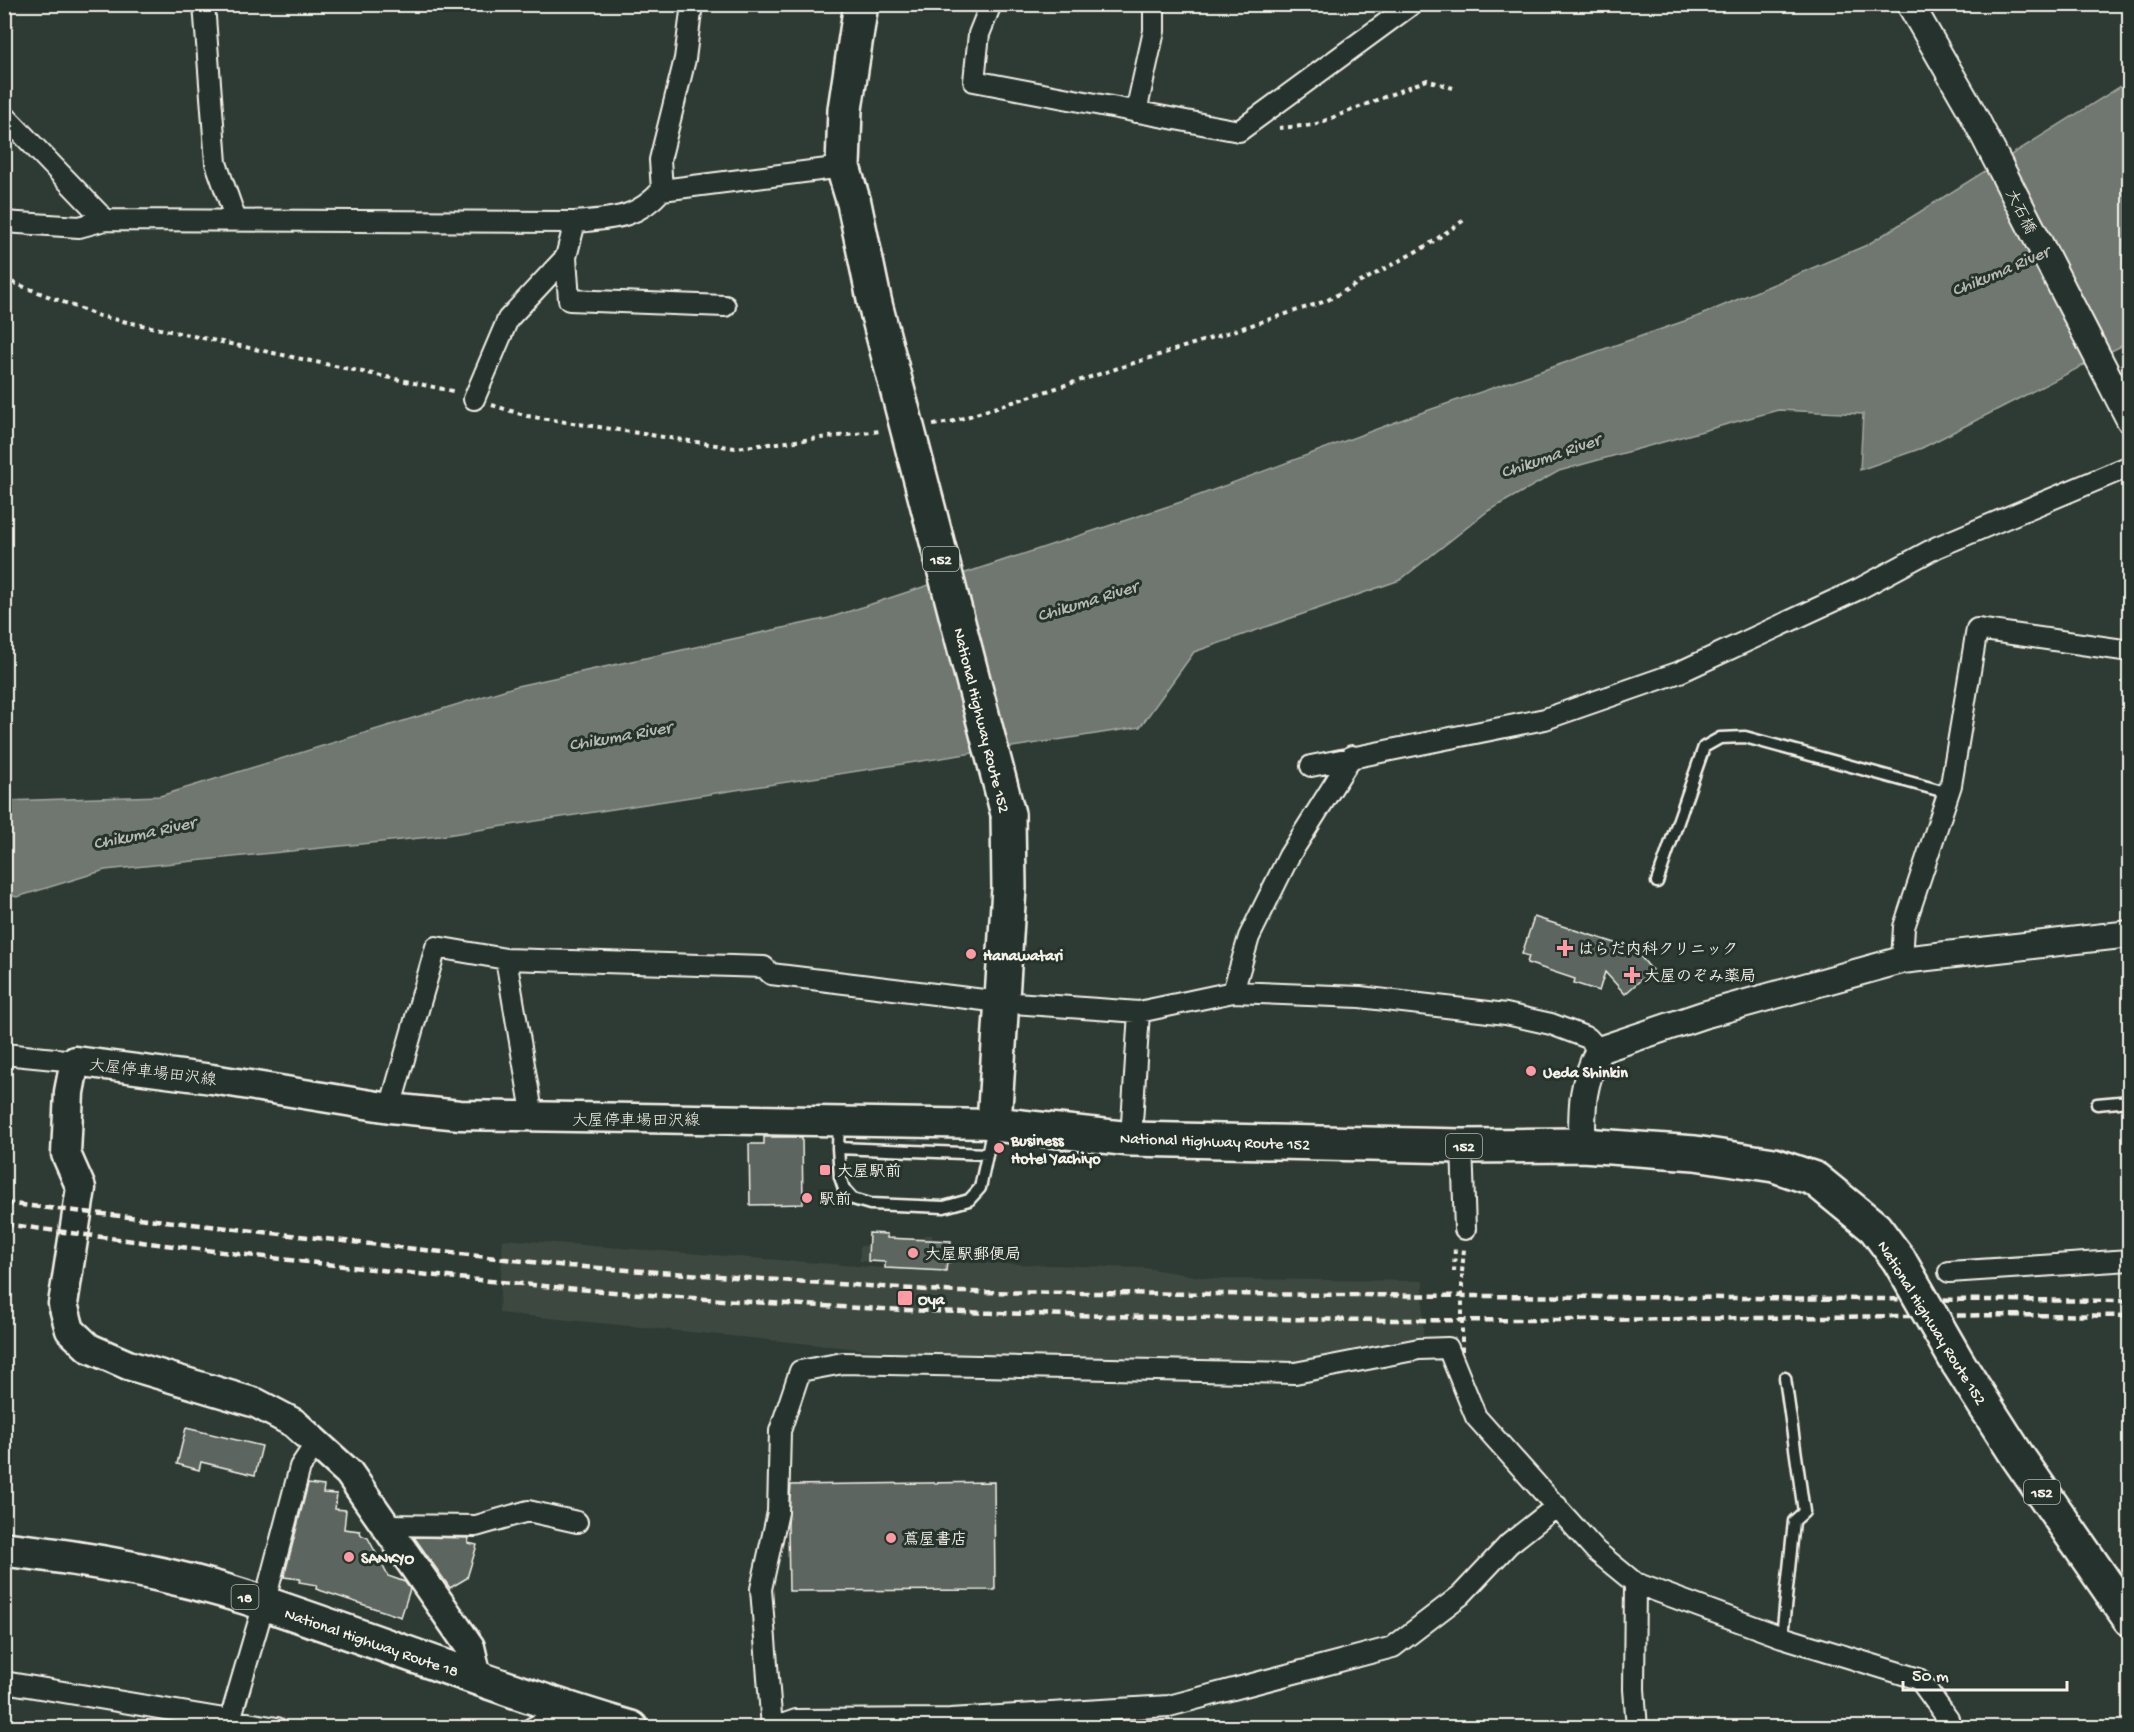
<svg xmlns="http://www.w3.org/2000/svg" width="2134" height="1732" font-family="'Gochi Hand','Klee One',sans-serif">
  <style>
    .built { fill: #3c4841 }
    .water { fill: #6f7770; stroke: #a4a8a0; stroke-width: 1.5 }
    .building { fill: #5c655e; stroke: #f4f1e8; stroke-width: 1.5 }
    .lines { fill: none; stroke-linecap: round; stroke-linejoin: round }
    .service-casing { stroke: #f4f1e8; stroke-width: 15 }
    .minor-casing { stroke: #f4f1e8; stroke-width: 24 }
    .tertiary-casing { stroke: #f4f1e8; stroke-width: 30 }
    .secondary-casing { stroke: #f4f1e8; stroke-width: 33 }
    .trunk-casing { stroke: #f4f1e8; stroke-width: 38 }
    .path { stroke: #f4f1e8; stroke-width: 4; stroke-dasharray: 4.5 4.5; stroke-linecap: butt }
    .service { stroke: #26332d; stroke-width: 10 }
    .minor { stroke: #26332d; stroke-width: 20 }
    .tertiary { stroke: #26332d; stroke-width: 26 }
    .secondary { stroke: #26332d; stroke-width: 28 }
    .trunk { stroke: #26332d; stroke-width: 33 }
    .rail { stroke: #f4f1e8; stroke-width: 4.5; stroke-dasharray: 9 4.5; stroke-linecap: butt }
    .trunk-bridge-casing { stroke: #f4f1e8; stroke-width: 38; stroke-linecap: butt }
    .path-bridge { stroke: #f4f1e8; stroke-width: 4; stroke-dasharray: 4.5 4.5; stroke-linecap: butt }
    .trunk-bridge { stroke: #26332d; stroke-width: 33 }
    .poi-dot { fill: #ff9aa2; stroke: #26332d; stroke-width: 2 }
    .labels { text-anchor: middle; stroke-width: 6; stroke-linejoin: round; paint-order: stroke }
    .shield { fill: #26332d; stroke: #b6b8b0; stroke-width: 1.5 }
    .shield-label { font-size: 15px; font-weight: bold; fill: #f4f1e8 }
    .street-label { font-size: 16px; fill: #f4f1e8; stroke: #26332d }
    .poi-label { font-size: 16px; font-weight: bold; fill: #f4f1e8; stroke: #26332d; text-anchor: start }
    .water-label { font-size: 18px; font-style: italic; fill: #b8bab2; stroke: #26332d }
  </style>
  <rect width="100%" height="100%" fill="#2e3b34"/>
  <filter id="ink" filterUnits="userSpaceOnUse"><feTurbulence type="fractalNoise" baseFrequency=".0167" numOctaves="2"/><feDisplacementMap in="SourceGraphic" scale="12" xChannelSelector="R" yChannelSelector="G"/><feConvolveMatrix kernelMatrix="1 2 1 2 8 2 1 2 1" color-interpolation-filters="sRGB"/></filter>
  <g filter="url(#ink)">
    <path class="built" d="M869 1233 887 1234V1241L915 1242V1239H923L924 1235H932V1240L951 1241V1262L1145 1268 1213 1279 1423 1281V1346L1298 1369 921 1355 499 1313 503 1239 884 1268 885 1262 860 1261V1246H868Z"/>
    <path class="water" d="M2129 81V342L1922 448 1860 470 1863 414 1778 410 1559 471 1488 511 1400 580 1194 652 1140 727 440 836 105 870 17 897 5 894 4 801 160 796 517 686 829 618 1181 502 1409 417 1696 317 1867 245Z"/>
    <path class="building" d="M1534 917 1634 949 1652 970 1625 994 1605 972 1599 991 1574 983 1575 979 1527 963 1529 956 1522 954Z
      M764 1137H802L803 1204 750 1205 749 1144H764Z
      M869 1233 887 1234V1238L951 1241 950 1262H947L946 1271 885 1268V1262L868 1261Z
      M186 1428 262 1446 255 1475 201 1462 199 1470 177 1464Z
      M994 1482 995 1590 789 1591 788 1524 791 1485Z
      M308 1484 324 1486 323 1493 337 1494 335 1509 346 1510 344 1529 360 1531 361 1535 368 1538 388 1576 405 1582 410 1589 401 1617 316 1589 317 1585 299 1582 300 1579 284 1577Z
      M414 1537 469 1538 468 1543 477 1545 467 1578 450 1588Z"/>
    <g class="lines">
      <defs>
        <path id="service" d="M1657 882 1704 747 1720 738 1745 737 1949 793
          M2097 1104 2130 1101
          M839 1121 838 1148 840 1177 844 1189 853 1199 870 1204 944 1207 969 1200 980 1188 993 1127
          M838 1148 987 1154
          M1782 1637 1794 1521 1804 1512 1785 1378"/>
        <path id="minor" d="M204 4 216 163 236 220
          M991 4 979 34 974 81 1239 131 1412 4
          M1136 112 1154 31V4
          M4 115 105 220
          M662 190 660 160 685 59 692 4
          M4 222 79 227 105 220 575 222C613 218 635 220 662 190L843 167
          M566 257 569 300 725 306
          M474 399 508 319 566 257 575 222
          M1311 766 1545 719 1680 672 1859 589 1937 547 2130 466
          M506 959 533 1118
          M1902 960 1904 927 1951 785 1977 629 2130 651
          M1233 992 1249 937 1289 856 1352 756
          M4 1054 75 1061
          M390 1108 436 947 506 959 764 967 771 974 1000 1002 1139 1012 1233 992 1360 997 1506 1014 1551 1024 1588 1038 1599 1050
          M1131 1139 1139 1012
          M1462 1146 1465 1229
          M1949 1272 2130 1260
          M383 1525 476 1526 528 1511 577 1522
          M1635 1583 1782 1637 1919 1679 1948 1719 1951 1728
          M4 1682 277 1728
          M230 1720 264 1604 300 1467 316 1443
          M532 1728 569 1710
          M772 1728 761 1589 778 1512 780 1431 800 1371 843 1363 1295 1373 1419 1349 1448 1348 1476 1417 1596 1551 1635 1583 1634 1689 1637 1728
          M773 1728 796 1720 950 1719 1169 1706 1393 1647 1461 1595 1509 1544 1557 1506"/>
        <path id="tertiary" d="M1910 4 1972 112 2130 420
          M1582 1145C1582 1105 1581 1087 1599 1050L1703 1015 1902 960 2130 934"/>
        <path id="secondary" d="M477 1677 470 1647 349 1473 294 1423 256 1403 128 1365 89 1348 70 1330 63 1304 81 1188 66 1154 69 1092 75 1061 212 1079 390 1108 460 1115 994 1124"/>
        <path id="trunk" d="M861 4 845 109 843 167 854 203 875 304
          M1008 814 1009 888 994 1124 1131 1139 1462 1146 1582 1145 1695 1153 1774 1165 1815 1179 1875 1228 1899 1260
          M1958 1363 2018 1457 2130 1619
          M4 1549C86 1558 170 1573 248 1598 376 1640 501 1690 631 1728"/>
      </defs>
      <use href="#service" class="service-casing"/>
      <use href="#minor" class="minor-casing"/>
      <use href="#tertiary" class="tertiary-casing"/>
      <use href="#secondary" class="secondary-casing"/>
      <use href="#trunk" class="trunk-casing"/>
      <path class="path" d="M1279 128 1314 125 1427 80 1453 88
        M4 279 99 316 457 392
        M492 405 527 416 735 448 881 431
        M933 425 951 422 1326 301 1428 245 1464 220
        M1454 1272 1455 1247
        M1462 1272 1464 1249"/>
      <use href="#service" class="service"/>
      <use href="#minor" class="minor"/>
      <use href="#tertiary" class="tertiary"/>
      <use href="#secondary" class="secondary"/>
      <use href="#trunk" class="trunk"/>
      <path class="rail" d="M4 1203 568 1266 958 1292 2130 1301
        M4 1224C322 1267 643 1302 963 1312 1156 1318 1349 1321 1541 1320 1737 1320 1933 1313 2130 1316"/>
      <defs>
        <path id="trunk-bridge" d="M875 304 1008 814
          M1899 1260 1958 1363"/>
      </defs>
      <use href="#trunk-bridge" class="trunk-bridge-casing"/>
      <path class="path-bridge" d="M1462 1351V1272"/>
      <use href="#trunk-bridge" class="trunk-bridge"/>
    </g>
  </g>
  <g class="poi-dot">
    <path d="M1562 939h6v6h6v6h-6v6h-6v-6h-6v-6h6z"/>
    <circle cx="971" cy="954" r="6"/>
    <path d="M1629 966h6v6h6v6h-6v6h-6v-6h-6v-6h6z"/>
    <circle cx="1531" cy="1071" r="6"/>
    <circle cx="999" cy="1148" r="6"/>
    <rect x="819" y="1164" width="12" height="12" rx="3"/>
    <circle cx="807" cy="1198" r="6"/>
    <circle cx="913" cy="1253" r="6"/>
    <rect x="897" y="1290" width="16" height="16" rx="3"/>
    <circle cx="891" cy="1538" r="6"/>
    <circle cx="349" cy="1557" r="6"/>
  </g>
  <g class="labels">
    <g class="shield">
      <rect x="923" y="547" width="36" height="24" rx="4.5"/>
      <rect x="1446" y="1134" width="36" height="24" rx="4.5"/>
      <rect x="2024" y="1480" width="36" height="24" rx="4.5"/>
      <rect x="231.5" y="1585" width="27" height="24" rx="4.5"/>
    </g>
    <g class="shield-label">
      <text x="941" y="564">152</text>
      <text x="1464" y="1151">152</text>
      <text x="2042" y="1497">152</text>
      <text x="245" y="1602">18</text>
    </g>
    <g class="street-label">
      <text transform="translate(2022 211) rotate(63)" y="6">大石橋</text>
      <text transform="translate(983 720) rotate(76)" y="6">National Highway Route 152</text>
      <text transform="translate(153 1071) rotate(7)" y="6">大屋停車場田沢線</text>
      <text x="636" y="1125">大屋停車場田沢線</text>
      <text transform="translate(1215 1140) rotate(2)" y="6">National Highway Route 152</text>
      <text transform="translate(1933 1322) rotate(58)" y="6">National Highway Route 152</text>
      <text transform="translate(372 1641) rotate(19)" y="6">National Highway Route 18</text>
    </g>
    <g class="poi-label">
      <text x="1578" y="954">はらだ内科クリニック</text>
      <text x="983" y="960">Hanawatari</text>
      <text x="1644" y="981">大屋のぞみ薬局</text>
      <text x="1543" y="1077">Ueda Shinkin</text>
      <text x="1011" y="1145">Business<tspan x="1011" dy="18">Hotel Yachiyo</tspan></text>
      <text x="837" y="1176">大屋駅前</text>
      <text x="819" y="1204">駅前</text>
      <text x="925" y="1259">大屋駅郵便局</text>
      <text x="918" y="1304">Oya</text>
      <text x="903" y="1544">蔦屋書店</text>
      <text x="361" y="1563">SANKYO</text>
    </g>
    <g class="water-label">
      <text transform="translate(2000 270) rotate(-23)" y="6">Chikuma River</text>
      <text transform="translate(1550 455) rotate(-19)" y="6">Chikuma River</text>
      <text transform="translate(1087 600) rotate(-17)" y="6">Chikuma River</text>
      <text transform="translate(620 735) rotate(-10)" y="6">Chikuma River</text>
      <text transform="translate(144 832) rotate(-12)" y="6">Chikuma River</text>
    </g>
  </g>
  <rect width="2134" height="1732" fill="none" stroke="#26332d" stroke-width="24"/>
  <rect x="12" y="12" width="2110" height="1708" fill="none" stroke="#f4f1e8" stroke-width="2" filter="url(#ink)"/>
  <path d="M1903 1681v9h164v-9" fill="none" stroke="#f4f1e8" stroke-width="3"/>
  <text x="1912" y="1681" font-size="18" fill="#f4f1e8" stroke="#26332d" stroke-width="4.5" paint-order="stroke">50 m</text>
</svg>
